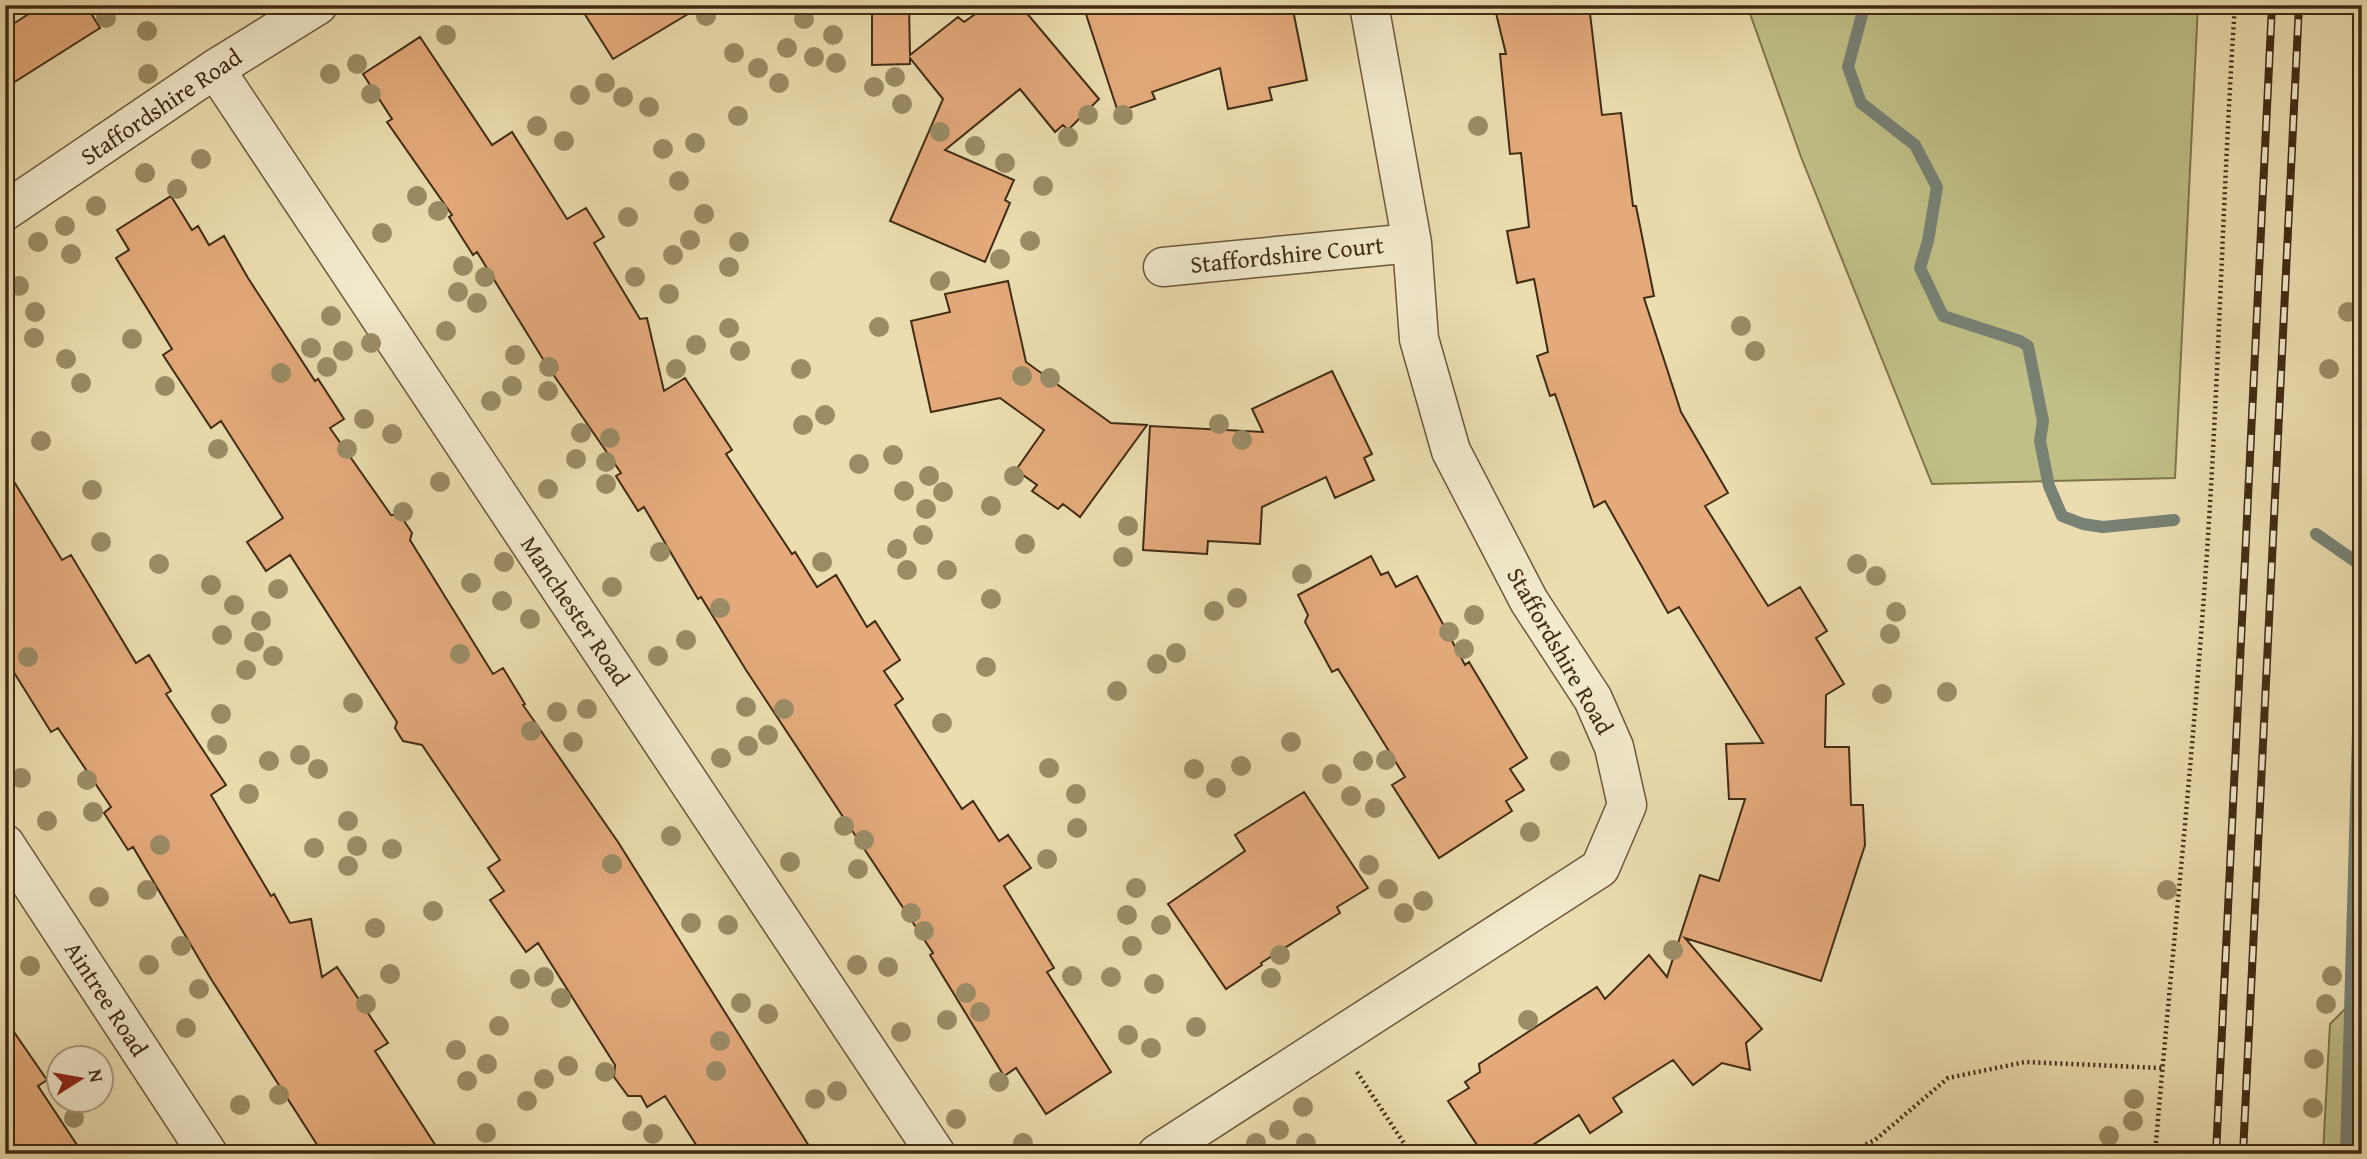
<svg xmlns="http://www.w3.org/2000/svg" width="2367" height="1159" font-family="'Gentium Book Plus',serif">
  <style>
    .green { fill: #bfbf86; stroke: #80764c; stroke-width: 2 }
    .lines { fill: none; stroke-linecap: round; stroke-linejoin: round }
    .stream { stroke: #778174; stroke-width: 12 }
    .building { fill: #e4aa7c; stroke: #412c13; stroke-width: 2 }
    .minor-casing { stroke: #6c583a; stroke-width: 41 }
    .path { stroke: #412c13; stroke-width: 4.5; stroke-dasharray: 2 3.5; stroke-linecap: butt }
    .minor { stroke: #f2e9cc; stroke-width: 38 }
    .rail-casing { stroke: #412c13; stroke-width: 8 }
    .rail { stroke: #f2e9cc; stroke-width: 5; stroke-dasharray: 16; stroke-linecap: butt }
    .tree { fill: #9b8c66 }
    .labels { text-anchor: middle; stroke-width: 5; stroke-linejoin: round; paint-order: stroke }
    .street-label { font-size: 24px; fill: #412c13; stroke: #f2e9cc }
  </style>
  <rect width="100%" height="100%" fill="#ebddb0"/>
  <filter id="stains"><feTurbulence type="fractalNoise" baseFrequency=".00286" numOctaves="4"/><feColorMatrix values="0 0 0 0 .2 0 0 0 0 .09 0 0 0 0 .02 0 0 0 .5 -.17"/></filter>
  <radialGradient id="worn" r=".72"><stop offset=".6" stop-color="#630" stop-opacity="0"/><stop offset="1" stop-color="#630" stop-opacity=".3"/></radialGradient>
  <path class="green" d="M1747 5H2198L2175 478 1932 484 1801 157Z
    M2362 992V1154H2323L2330 1024Z"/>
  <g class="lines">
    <path class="stream" d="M1872 5 1863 11 1848 67 1861 103 1915 145 1937 187 1928 241 1920 268 1943 316 2020 341 2028 346 2043 421 2040 441 2049 486 2062 516 2083 524 2103 527 2174 520
      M2316 534 2362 566
      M2346 1154 2362 590"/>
  </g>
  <path class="building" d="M43 5H86L100 28 5 88V29Z
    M579 5H703L613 59Z
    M872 5H909L910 55 958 17 964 22 988 5H1020L1099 99 1068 130 1063 125 1055 132 1020 89 945 150 1014 180 1005 200 1010 203 985 262 890 221 943 99 910 58V64L872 65Z
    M1083 5H1292L1307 80 1269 88 1272 100 1228 109 1220 68 1152 92 1155 99 1118 112Z
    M1494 5H1589L1602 115 1621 113 1633 206H1636L1654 296 1644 298 1681 412 1728 493 1705 506 1768 606 1800 587 1827 631 1816 638 1844 684 1826 695 1825 747H1849L1851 805H1863L1865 845 1821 981 1685 938 1762 1029 1746 1043 1750 1070 1722 1063 1693 1085 1673 1060 1613 1098 1622 1112 1590 1133 1579 1115 1519 1154H1483L1448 1101 1469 1088 1465 1082 1480 1072 1479 1064 1597 987 1605 999 1649 955 1667 977 1700 875 1719 881 1745 799H1729L1726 744 1763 743 1679 607 1668 613 1605 501 1594 507 1555 394 1550 396 1537 356 1548 352 1534 279 1517 283 1507 231 1529 227 1521 153 1510 154 1500 54H1506Z
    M420 37 492 145 512 132 567 219 586 208 604 237 594 243 640 319 647 318 664 391 685 378 732 450 726 454 792 554 795 552 817 587 836 575 867 627 875 621 900 660 884 671 903 699 895 705 962 809 973 801 999 841 1008 835 1031 868 1004 886 1054 968 1047 972 1111 1072 1046 1114 1016 1068 1004 1076 930 955 933 953 746 670 701 597 698 599 644 507 638 511 616 476 621 473 546 364 477 252 473 255 449 217 452 215 387 122 392 119 363 74Z
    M171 196 192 230 198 226 209 245 224 236 248 278 315 381 318 379 344 419 330 428 391 515H400L412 533 410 540 493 674 503 668 525 704 523 705 618 842 814 1154H702L665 1096 647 1107 641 1096H628L614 1077 615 1065 538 943 526 952 490 900 504 891 488 868 500 860 422 745 403 741 395 728 397 722 290 555 266 571 247 542 283 518 221 421 211 428 163 355 172 349 116 258 129 250 117 230Z
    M1008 281 1026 362 1111 423 1147 425 1080 517 1063 504 1058 509 1032 491 1037 485 1016 470 1044 430 1000 398 931 412 911 321 950 312 945 294Z
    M1332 371 1372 454 1364 458 1374 480 1335 498 1326 477 1262 507 1260 544 1208 541 1207 554 1143 550 1150 426 1263 432 1252 409Z
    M5 467 62 560 71 555 136 663 149 655 171 691 166 694 226 785 211 795 271 896 274 894 290 923 311 919 322 977 337 967 388 1043 375 1051 441 1154H323L211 979 133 847 128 850 104 813 111 807 58 728 51 732 5 658Z
    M1371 556 1381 575 1388 572 1396 587 1417 576 1465 665 1469 662 1527 758 1510 769 1524 790 1506 801 1512 811 1439 858 1392 785 1405 777 1338 669 1332 672 1305 622 1308 615 1298 595Z
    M1304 792 1368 888 1337 907 1340 913 1261 963 1262 965 1226 989 1168 904 1245 851 1235 835Z
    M5 1019 47 1080 38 1086 83 1154H5Z"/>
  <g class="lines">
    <defs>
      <path id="minor" d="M215 69 936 1154
        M5 211 215 69 318 5
        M1163 267 1412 243
        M5 844 208 1154
        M1157 1154 1600 868 1627 805 1614 747 1593 699 1529 601 1451 451 1419 339 1412 243 1369 5"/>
    </defs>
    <use href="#minor" class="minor-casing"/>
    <path class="path" d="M1357 1072 1411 1154
      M1846 1154 1875 1140 1948 1078 2025 1062 2162 1068
      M2155 1154C2175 919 2201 685 2213 450 2221 302 2225 154 2235 5"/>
    <use href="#minor" class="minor"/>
    <defs>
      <path id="rail" d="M2216 1154 2272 5
        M2243 1154 2299 5"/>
    </defs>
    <use href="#rail" class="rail-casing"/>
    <use href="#rail" class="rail"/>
  </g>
  <g class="tree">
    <circle cx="706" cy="16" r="10"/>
    <circle cx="106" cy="18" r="10"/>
    <circle cx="804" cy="19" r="10"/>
    <circle cx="147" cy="31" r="10"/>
    <circle cx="446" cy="35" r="10"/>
    <circle cx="833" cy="35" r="10"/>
    <circle cx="787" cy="48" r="10"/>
    <circle cx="734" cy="53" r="10"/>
    <circle cx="814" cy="57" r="10"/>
    <circle cx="836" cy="63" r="10"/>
    <circle cx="357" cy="64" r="10"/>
    <circle cx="758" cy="68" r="10"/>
    <circle cx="148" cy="74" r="10"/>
    <circle cx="330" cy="74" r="10"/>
    <circle cx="895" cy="77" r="10"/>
    <circle cx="605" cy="83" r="10"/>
    <circle cx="779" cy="83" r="10"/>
    <circle cx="874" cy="87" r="10"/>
    <circle cx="371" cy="94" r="10"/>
    <circle cx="580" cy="95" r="10"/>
    <circle cx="623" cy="97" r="10"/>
    <circle cx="902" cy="104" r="10"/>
    <circle cx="649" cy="107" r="10"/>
    <circle cx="1088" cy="115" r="10"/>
    <circle cx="1123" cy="115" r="10"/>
    <circle cx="738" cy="116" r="10"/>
    <circle cx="537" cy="126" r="10"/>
    <circle cx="1478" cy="126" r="10"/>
    <circle cx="940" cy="132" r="10"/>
    <circle cx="1068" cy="137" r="10"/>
    <circle cx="564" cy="141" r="10"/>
    <circle cx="695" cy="143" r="10"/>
    <circle cx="975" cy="146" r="10"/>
    <circle cx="663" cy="149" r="10"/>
    <circle cx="201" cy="159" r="10"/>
    <circle cx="1005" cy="163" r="10"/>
    <circle cx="145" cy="173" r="10"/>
    <circle cx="679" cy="181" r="10"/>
    <circle cx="1043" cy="186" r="10"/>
    <circle cx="177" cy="189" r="10"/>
    <circle cx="417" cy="196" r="10"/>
    <circle cx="96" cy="206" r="10"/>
    <circle cx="438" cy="211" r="10"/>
    <circle cx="704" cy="214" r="10"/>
    <circle cx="628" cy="217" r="10"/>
    <circle cx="65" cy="226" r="10"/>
    <circle cx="382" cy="233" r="10"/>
    <circle cx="690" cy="240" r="10"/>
    <circle cx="1030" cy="241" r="10"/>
    <circle cx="38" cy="242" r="10"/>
    <circle cx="739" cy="242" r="10"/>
    <circle cx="71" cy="254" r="10"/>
    <circle cx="673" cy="255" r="10"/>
    <circle cx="1000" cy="259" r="10"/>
    <circle cx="463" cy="266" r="10"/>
    <circle cx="729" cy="267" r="10"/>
    <circle cx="485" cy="277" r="10"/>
    <circle cx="635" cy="277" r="10"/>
    <circle cx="940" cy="281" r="10"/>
    <circle cx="19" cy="286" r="10"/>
    <circle cx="458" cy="292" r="10"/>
    <circle cx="669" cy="294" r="10"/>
    <circle cx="477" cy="303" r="10"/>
    <circle cx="35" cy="312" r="10"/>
    <circle cx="2348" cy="312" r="10"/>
    <circle cx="331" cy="316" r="10"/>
    <circle cx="1741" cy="326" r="10"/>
    <circle cx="879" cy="327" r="10"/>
    <circle cx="729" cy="328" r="10"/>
    <circle cx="446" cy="331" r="10"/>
    <circle cx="34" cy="338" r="10"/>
    <circle cx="132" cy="339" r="10"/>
    <circle cx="371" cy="343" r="10"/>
    <circle cx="696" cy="345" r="10"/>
    <circle cx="311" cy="348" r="10"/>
    <circle cx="343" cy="351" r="10"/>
    <circle cx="740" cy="351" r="10"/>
    <circle cx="1755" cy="351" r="10"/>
    <circle cx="515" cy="355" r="10"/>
    <circle cx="66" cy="359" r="10"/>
    <circle cx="327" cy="367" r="10"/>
    <circle cx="549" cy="367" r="10"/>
    <circle cx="676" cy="369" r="10"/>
    <circle cx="801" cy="369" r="10"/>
    <circle cx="2329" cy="369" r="10"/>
    <circle cx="281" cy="373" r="10"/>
    <circle cx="1022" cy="376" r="10"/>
    <circle cx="1050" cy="378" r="10"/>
    <circle cx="81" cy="383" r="10"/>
    <circle cx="165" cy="386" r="10"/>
    <circle cx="512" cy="386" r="10"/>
    <circle cx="548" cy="391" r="10"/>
    <circle cx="491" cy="401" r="10"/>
    <circle cx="825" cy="415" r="10"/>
    <circle cx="364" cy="419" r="10"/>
    <circle cx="1219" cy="424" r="10"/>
    <circle cx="803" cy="425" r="10"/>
    <circle cx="581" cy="433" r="10"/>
    <circle cx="392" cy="434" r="10"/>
    <circle cx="610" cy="438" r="10"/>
    <circle cx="1242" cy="440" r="10"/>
    <circle cx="41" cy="441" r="10"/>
    <circle cx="218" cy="449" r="10"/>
    <circle cx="347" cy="449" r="10"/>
    <circle cx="893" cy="455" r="10"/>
    <circle cx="576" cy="459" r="10"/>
    <circle cx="606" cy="462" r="10"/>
    <circle cx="859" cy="464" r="10"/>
    <circle cx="929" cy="476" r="10"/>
    <circle cx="1014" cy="476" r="10"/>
    <circle cx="440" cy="482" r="10"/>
    <circle cx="606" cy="484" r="10"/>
    <circle cx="548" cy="489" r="10"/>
    <circle cx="92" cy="490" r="10"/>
    <circle cx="904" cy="491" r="10"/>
    <circle cx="943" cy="492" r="10"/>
    <circle cx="991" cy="506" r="10"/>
    <circle cx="926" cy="509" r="10"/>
    <circle cx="403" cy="512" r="10"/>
    <circle cx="1128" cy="526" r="10"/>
    <circle cx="923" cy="535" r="10"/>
    <circle cx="101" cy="542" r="10"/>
    <circle cx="1025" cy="544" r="10"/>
    <circle cx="897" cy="549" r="10"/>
    <circle cx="660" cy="552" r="10"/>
    <circle cx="1123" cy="557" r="10"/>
    <circle cx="504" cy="562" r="10"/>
    <circle cx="822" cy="562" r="10"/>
    <circle cx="159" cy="564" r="10"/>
    <circle cx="1857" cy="564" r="10"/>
    <circle cx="907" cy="570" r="10"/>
    <circle cx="947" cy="570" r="10"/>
    <circle cx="1302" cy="574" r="10"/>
    <circle cx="1876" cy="576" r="10"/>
    <circle cx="471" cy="583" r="10"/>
    <circle cx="211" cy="585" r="10"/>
    <circle cx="612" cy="587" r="10"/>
    <circle cx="278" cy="589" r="10"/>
    <circle cx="1237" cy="598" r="10"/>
    <circle cx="991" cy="599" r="10"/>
    <circle cx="502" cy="601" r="10"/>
    <circle cx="234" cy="605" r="10"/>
    <circle cx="720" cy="608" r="10"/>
    <circle cx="1214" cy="611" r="10"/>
    <circle cx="1896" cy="612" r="10"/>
    <circle cx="1474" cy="615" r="10"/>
    <circle cx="530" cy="619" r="10"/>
    <circle cx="261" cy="621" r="10"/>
    <circle cx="1449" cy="632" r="10"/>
    <circle cx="1890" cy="634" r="10"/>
    <circle cx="222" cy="635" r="10"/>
    <circle cx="686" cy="640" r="10"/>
    <circle cx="254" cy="642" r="10"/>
    <circle cx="1464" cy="649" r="10"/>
    <circle cx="1176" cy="653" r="10"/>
    <circle cx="460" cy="654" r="10"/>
    <circle cx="273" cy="656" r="10"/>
    <circle cx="658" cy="656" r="10"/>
    <circle cx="28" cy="657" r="10"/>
    <circle cx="1157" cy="664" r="10"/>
    <circle cx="986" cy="667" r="10"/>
    <circle cx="246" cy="670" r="10"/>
    <circle cx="1117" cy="691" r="10"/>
    <circle cx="1947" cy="692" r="10"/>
    <circle cx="1882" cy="694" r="10"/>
    <circle cx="353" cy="703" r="10"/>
    <circle cx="746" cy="707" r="10"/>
    <circle cx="587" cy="709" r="10"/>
    <circle cx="784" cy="709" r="10"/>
    <circle cx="557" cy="712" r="10"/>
    <circle cx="221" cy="714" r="10"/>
    <circle cx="942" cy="723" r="10"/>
    <circle cx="531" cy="731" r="10"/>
    <circle cx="768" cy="735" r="10"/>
    <circle cx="573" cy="742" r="10"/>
    <circle cx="1291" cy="742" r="10"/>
    <circle cx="217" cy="745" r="10"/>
    <circle cx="748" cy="746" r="10"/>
    <circle cx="300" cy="755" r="10"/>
    <circle cx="721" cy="758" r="10"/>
    <circle cx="1386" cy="760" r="10"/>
    <circle cx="269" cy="761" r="10"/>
    <circle cx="1363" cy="761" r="10"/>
    <circle cx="1560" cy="761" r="10"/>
    <circle cx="1241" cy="766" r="10"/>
    <circle cx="1049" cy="768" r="10"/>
    <circle cx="318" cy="769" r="10"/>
    <circle cx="1194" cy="769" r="10"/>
    <circle cx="1332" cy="774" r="10"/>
    <circle cx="21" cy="778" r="10"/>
    <circle cx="87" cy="780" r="10"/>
    <circle cx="1216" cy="788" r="10"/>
    <circle cx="249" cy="794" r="10"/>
    <circle cx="1076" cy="794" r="10"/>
    <circle cx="1351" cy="796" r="10"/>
    <circle cx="1375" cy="808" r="10"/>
    <circle cx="93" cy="812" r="10"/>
    <circle cx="47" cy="821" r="10"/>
    <circle cx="348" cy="821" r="10"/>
    <circle cx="844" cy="826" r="10"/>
    <circle cx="1077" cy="828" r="10"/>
    <circle cx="1530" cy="832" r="10"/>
    <circle cx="671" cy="836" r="10"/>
    <circle cx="864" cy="840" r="10"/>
    <circle cx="160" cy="845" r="10"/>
    <circle cx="357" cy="846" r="10"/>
    <circle cx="314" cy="848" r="10"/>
    <circle cx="392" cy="849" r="10"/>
    <circle cx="1047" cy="859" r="10"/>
    <circle cx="790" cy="862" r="10"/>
    <circle cx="612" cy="864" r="10"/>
    <circle cx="1369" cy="865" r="10"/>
    <circle cx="348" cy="866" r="10"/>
    <circle cx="858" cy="869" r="10"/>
    <circle cx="1136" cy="888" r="10"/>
    <circle cx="1388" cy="889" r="10"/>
    <circle cx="147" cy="890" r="10"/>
    <circle cx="2167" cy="890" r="10"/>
    <circle cx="99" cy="897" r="10"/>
    <circle cx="1423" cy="901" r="10"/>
    <circle cx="433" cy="911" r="10"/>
    <circle cx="911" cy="913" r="10"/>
    <circle cx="1404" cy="913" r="10"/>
    <circle cx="1127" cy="915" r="10"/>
    <circle cx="691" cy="923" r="10"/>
    <circle cx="728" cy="925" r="10"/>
    <circle cx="1161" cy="925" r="10"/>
    <circle cx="375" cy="928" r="10"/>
    <circle cx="924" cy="931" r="10"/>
    <circle cx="181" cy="946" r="10"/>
    <circle cx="1132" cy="946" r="10"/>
    <circle cx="1673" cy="950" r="10"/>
    <circle cx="1280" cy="955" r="10"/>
    <circle cx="149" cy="965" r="10"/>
    <circle cx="857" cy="965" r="10"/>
    <circle cx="30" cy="966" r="10"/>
    <circle cx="888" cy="967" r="10"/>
    <circle cx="390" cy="974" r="10"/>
    <circle cx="1072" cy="976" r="10"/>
    <circle cx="2332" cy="976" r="10"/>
    <circle cx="544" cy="977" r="10"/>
    <circle cx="1111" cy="977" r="10"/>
    <circle cx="1271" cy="978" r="10"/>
    <circle cx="520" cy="979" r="10"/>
    <circle cx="1154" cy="984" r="10"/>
    <circle cx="199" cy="989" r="10"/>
    <circle cx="966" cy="993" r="10"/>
    <circle cx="561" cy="998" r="10"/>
    <circle cx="741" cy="1003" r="10"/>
    <circle cx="366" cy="1004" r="10"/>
    <circle cx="2326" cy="1004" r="10"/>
    <circle cx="980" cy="1012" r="10"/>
    <circle cx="768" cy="1014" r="10"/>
    <circle cx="947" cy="1020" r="10"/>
    <circle cx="1528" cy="1020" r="10"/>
    <circle cx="499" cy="1026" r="10"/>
    <circle cx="1196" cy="1027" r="10"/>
    <circle cx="186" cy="1028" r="10"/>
    <circle cx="901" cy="1032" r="10"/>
    <circle cx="1128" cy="1035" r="10"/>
    <circle cx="720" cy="1041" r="10"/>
    <circle cx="1151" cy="1048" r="10"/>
    <circle cx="456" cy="1050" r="10"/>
    <circle cx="2314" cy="1059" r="10"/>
    <circle cx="487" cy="1064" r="10"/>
    <circle cx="568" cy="1066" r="10"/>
    <circle cx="716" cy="1071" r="10"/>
    <circle cx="605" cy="1072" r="10"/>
    <circle cx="544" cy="1079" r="10"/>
    <circle cx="467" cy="1081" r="10"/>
    <circle cx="999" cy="1082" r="10"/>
    <circle cx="837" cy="1091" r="10"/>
    <circle cx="279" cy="1095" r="10"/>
    <circle cx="815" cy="1099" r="10"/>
    <circle cx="2134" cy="1099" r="10"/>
    <circle cx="527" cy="1101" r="10"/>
    <circle cx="240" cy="1105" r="10"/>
    <circle cx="1303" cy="1107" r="10"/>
    <circle cx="2313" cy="1108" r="10"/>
    <circle cx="74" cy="1118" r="10"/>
    <circle cx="956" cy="1119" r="10"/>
    <circle cx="632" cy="1121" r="10"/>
    <circle cx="2133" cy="1121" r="10"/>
    <circle cx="1279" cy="1130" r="10"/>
    <circle cx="486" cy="1133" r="10"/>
    <circle cx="653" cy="1134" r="10"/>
    <circle cx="2109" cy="1136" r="10"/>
    <circle cx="1023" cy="1143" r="10"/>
    <circle cx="1256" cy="1143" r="10"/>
    <circle cx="1306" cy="1143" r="10"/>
  </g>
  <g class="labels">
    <g class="street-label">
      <text transform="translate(161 107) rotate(-34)" y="8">Staffordshire Road</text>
      <text transform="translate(1287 255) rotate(-6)" y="8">Staffordshire Court</text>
      <text transform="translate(575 611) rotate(56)" y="8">Manchester Road</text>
      <text transform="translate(1560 651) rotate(60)" y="8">Staffordshire Road</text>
      <text transform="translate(106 999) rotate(57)" y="8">Aintree Road</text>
    </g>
  </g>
  <rect width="2367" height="1159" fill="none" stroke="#ebddb0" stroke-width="28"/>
  <rect x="7" y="7" width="2353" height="1145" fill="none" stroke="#412c13" stroke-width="3.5"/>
  <rect x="14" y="14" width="2339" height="1131" fill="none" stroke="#412c13" stroke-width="2"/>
  <g transform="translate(80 1079) rotate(79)"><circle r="33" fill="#f2e9cc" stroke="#ab9d82" stroke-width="2"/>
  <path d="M0-5L12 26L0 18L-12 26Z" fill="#8f2418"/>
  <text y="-10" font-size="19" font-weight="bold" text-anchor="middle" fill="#412c13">N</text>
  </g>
  <rect width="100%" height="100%" filter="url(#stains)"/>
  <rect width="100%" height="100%" fill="url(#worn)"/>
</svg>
